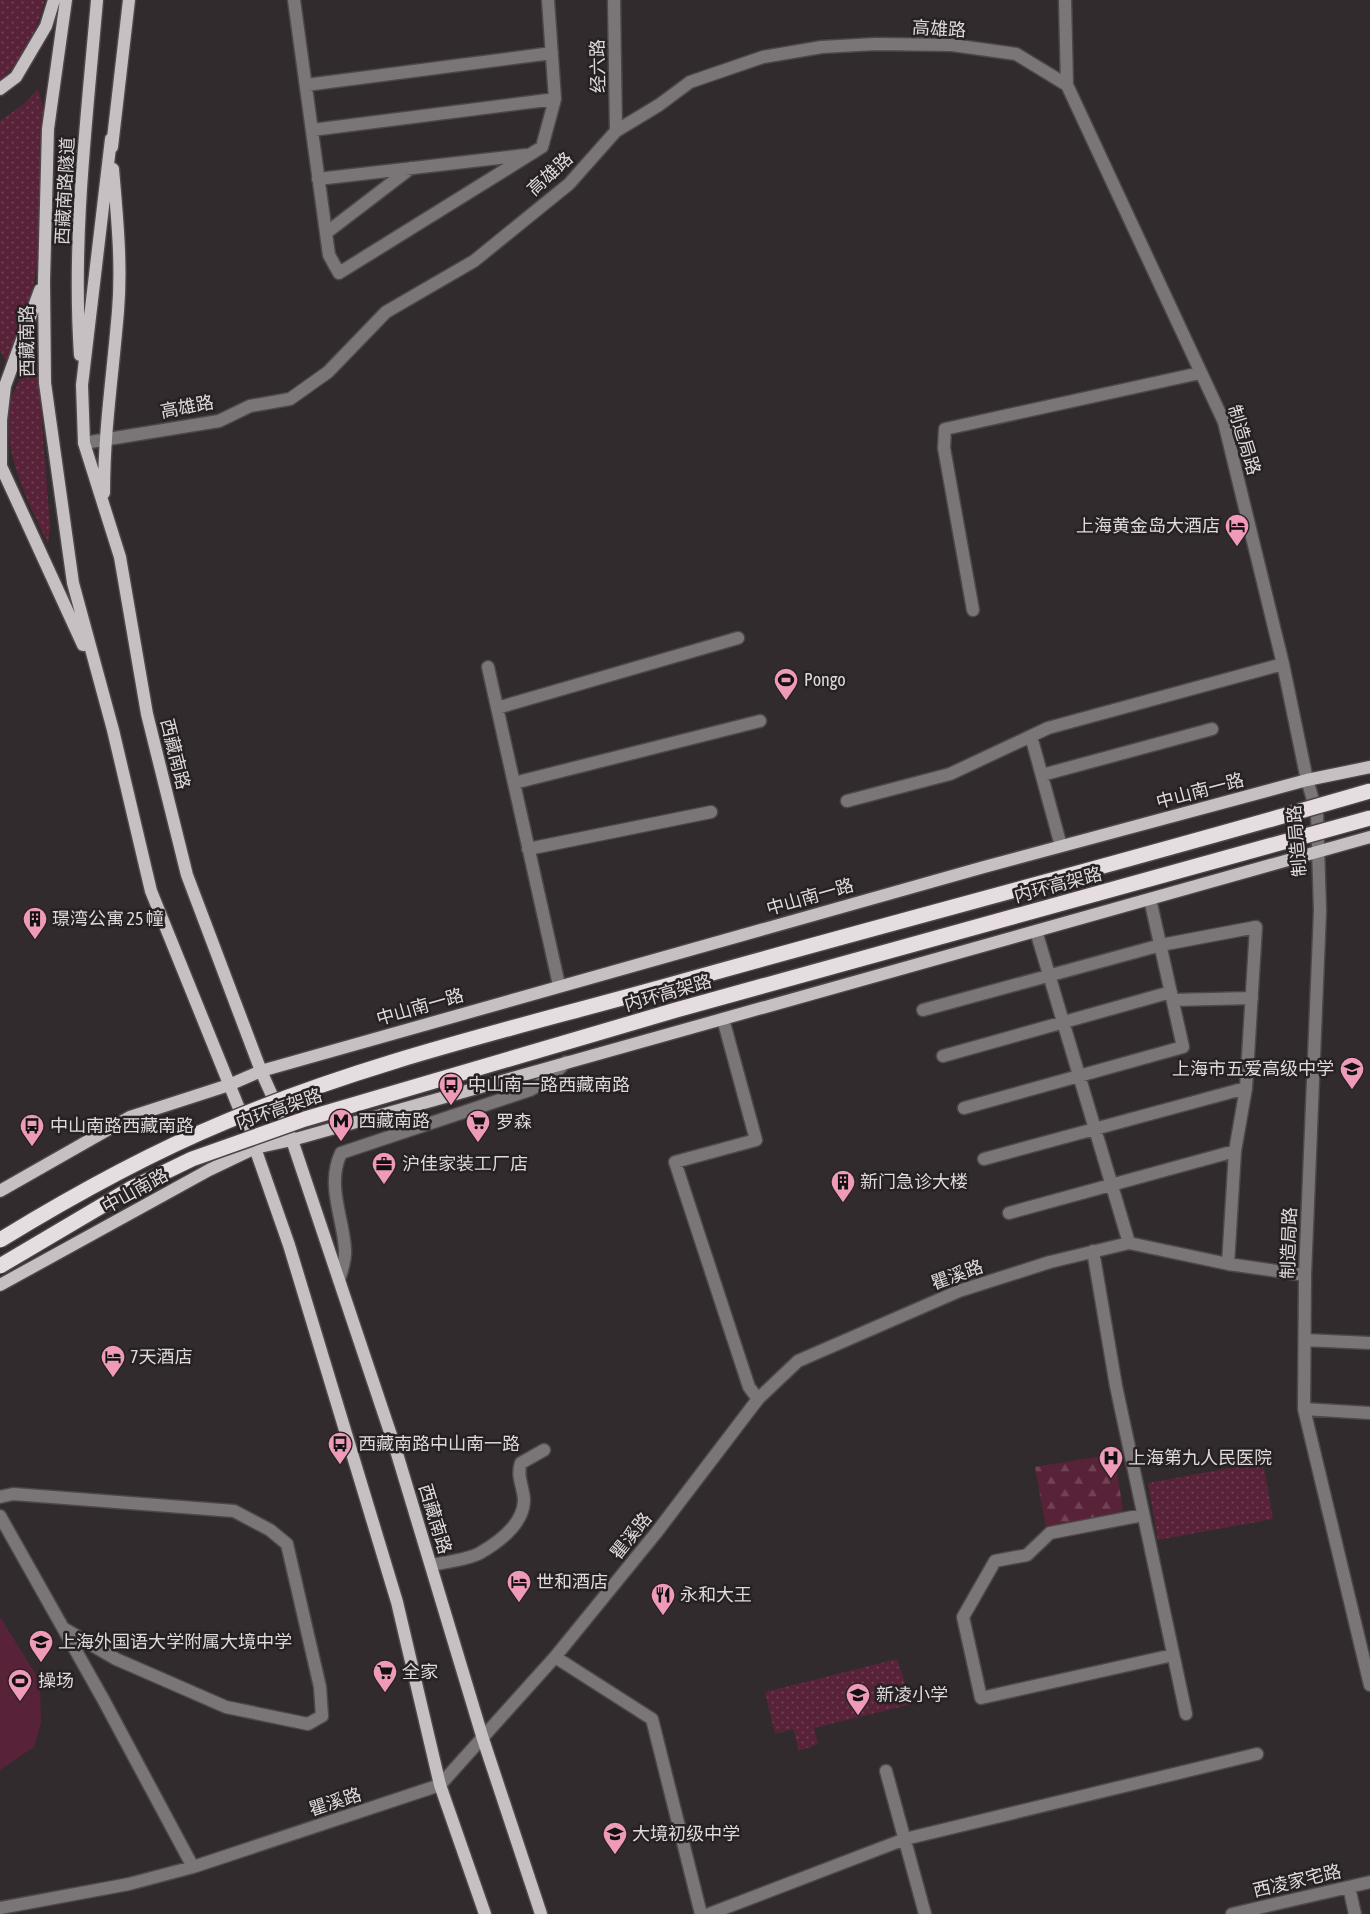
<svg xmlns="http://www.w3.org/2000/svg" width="1370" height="1914" font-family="'Asap Condensed','Noto Sans SC',sans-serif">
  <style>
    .grass { fill: url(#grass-dots) }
    .forest { fill: url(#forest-firs) }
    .pitch { fill: #582339 }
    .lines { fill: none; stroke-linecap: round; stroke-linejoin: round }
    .minor-casing { stroke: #4d4749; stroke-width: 15 }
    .major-casing { stroke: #4d4749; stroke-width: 15 }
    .minor { stroke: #7a7677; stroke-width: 12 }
    .major { stroke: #c7c0c2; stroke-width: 12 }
    .highway-bridge-casing { stroke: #4d4749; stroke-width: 18; stroke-linecap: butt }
    .highway-bridge { stroke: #e6dde0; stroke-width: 15 }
    .labels { text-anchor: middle; stroke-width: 5; stroke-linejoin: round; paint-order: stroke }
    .street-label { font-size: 18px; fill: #dedadb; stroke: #272123 }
    .poi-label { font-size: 18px; fill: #dedadb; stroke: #272123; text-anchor: start }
  </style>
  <defs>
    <pattern id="grass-dots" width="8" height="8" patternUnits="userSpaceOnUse" patternTransform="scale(1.25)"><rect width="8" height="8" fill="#582339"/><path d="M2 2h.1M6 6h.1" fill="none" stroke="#704255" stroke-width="1.8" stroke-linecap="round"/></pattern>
    <pattern id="forest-firs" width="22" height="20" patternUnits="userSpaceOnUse" patternTransform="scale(1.25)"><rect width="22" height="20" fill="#582339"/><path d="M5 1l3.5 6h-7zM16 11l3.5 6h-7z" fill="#704255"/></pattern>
  </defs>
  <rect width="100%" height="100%" fill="#312b2d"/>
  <path class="grass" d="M0 0H45C35 34 28 57 0 80Z
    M38 89 43 107 37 265 32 294 6 361 0 350V121L24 104Z
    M32 358 38 372 50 526 48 544C27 499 0 450 11 399 16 385 25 371 32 358Z
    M1263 1462 1273 1519 1158 1540 1148 1483Z
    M897 1659 912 1704 814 1728 818 1744 799 1751 793 1729 775 1734 765 1692Z"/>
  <path class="forest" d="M1114 1454 1123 1510 1117 1516 1046 1528 1035 1467Z"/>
  <path class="pitch" d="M0 1617 40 1681 41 1722 34 1747 0 1770Z"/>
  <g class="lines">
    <defs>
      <path id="minor" d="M294 0 329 255 339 273 542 147 555 99 548 0
        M614 0 616 131
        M1065 0 1067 85 1224 422 1283 664 1307 780 1317 813 1320 911 1305 1275 1304 1409 1370 1685
        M306 85 552 53
        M312 130 555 99
        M318 179 525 155
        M326 233 411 168
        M84 443 219 421 250 406 290 399 328 372 386 312 474 261 569 184 616 131 659 105 690 82 763 57 822 47 876 44 952 45 1016 54 1067 85
        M973 610 944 448 945 429 1200 373
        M488 667 559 985
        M497 708 738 638
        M1031 736 1061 846
        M1042 775 1212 729
        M514 783 760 721
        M847 801 950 774 1048 728 1283 664
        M528 849 711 812
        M1036 931 1129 1243
        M1173 1000 1252 998
        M923 1010 1161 945 1256 927 1246 1088 1235 1151 1228 1264
        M723 1019 756 1140 675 1162 749 1387 758 1399
        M943 1056 1171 992
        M964 1108 1183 1047 1150 899
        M984 1159 1246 1088
        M1009 1213 1235 1151
        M1093 1251 1116 1386 1186 1714
        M339 1280C342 1270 346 1260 345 1249 343 1217 326 1185 341 1153L530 1090 550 1078 566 1062
        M1305 1340 1370 1343
        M1304 1409 1370 1413
        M0 1497 13 1494 234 1511 270 1530 287 1544 320 1687 322 1716 308 1724 226 1707 116 1659 63 1628
        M1143 1515 1050 1533 1027 1555 995 1561 963 1617 981 1698 1173 1655
        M0 1516 103 1699 193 1867
        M431 1565C446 1562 467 1560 480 1553 499 1542 523 1524 524 1501 524 1488 516 1476 521 1463L544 1450
        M555 1657 652 1719 701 1914
        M886 1771 925 1914
        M1349 1887 1355 1914
        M0 1908 129 1884 193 1867 440 1785 555 1657 656 1533 758 1399 798 1361 959 1291 1050 1262 1129 1243 1228 1264 1305 1275
        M709 1914 905 1839 1257 1754
        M1232 1914 1370 1882"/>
      <path id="major" d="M66 0 48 129 44 281 45 383 73 583 113 730 151 891 255 1148 289 1245 397 1602 440 1785 485 1914
        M0 89 16 77 46 26 54 0
        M111 139 82 385 84 443 120 557 147 714 187 875 261 1071 292 1140 395 1447 483 1739 541 1914
        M112 147 129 0
        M80 355C72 236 87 118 97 0
        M0 464 83 645
        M1 465V420L5 386 40 290
        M104 493C104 430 113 373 118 311 122 264 117 216 113 169
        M0 1191 130 1117 229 1085 261 1071 984 867 1307 780 1370 767
        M0 1285 209 1170 255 1148 292 1140 1370 837"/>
    </defs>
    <use href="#minor" class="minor-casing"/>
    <use href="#major" class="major-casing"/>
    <use href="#minor" class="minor"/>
    <use href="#major" class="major"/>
    <defs>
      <path id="highway-bridge" d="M0 1240C72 1196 148 1154 225 1122 364 1063 511 1029 655 989 893 922 1133 860 1370 791
        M0 1266 132 1188 192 1159 305 1119 676 1010 1370 818"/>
    </defs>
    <use href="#highway-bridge" class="highway-bridge-casing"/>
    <use href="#highway-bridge" class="highway-bridge"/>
  </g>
  <defs>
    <symbol id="hotel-pin" viewBox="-11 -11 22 30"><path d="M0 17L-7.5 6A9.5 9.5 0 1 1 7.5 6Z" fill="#ef9ab9" stroke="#272123"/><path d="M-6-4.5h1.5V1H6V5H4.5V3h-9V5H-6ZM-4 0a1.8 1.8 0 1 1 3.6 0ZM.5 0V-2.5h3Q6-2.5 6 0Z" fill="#111"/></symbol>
    <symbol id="stadium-pin" viewBox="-11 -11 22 30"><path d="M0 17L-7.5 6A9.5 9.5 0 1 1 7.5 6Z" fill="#ef9ab9" stroke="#272123"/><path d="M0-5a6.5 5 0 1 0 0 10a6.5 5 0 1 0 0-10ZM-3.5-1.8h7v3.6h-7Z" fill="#111"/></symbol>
    <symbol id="building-pin" viewBox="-11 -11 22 30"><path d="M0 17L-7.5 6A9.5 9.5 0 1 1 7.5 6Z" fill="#ef9ab9" stroke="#272123"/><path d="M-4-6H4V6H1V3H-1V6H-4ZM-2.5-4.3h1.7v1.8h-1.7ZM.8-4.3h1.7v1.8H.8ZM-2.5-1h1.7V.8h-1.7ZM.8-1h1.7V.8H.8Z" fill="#111"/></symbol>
    <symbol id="school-pin" viewBox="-11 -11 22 30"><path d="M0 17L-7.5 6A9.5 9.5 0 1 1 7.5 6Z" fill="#ef9ab9" stroke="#272123"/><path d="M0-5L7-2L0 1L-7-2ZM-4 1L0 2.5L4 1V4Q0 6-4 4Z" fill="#111"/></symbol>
    <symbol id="bus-pin" viewBox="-11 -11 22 30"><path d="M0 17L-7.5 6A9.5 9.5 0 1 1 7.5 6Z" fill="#ef9ab9" stroke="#272123"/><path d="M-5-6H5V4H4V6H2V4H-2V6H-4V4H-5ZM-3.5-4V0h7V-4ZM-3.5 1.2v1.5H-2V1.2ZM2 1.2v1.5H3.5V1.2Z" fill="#111"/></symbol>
    <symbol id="metro-pin" viewBox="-11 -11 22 30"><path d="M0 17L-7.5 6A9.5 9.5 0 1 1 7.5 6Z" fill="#ef9ab9" stroke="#272123"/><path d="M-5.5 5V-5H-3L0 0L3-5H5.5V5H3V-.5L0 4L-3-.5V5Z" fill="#111"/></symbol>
    <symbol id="supermarket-pin" viewBox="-11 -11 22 30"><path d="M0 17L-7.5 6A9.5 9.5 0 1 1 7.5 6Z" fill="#ef9ab9" stroke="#272123"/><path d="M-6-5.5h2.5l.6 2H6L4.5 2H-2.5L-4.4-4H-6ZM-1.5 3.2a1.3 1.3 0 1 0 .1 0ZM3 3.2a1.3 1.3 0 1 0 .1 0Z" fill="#111"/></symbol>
    <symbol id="office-pin" viewBox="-11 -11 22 30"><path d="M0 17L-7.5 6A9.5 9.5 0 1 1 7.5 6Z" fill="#ef9ab9" stroke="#272123"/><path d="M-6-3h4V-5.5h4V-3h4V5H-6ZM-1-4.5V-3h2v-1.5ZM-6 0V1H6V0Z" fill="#111"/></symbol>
    <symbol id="hospital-pin" viewBox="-11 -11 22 30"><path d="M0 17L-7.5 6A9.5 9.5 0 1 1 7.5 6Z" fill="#ef9ab9" stroke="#272123"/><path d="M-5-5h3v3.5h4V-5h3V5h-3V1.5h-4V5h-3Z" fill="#111"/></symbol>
    <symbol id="restaurant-pin" viewBox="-11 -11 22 30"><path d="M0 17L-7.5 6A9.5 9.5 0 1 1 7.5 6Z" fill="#ef9ab9" stroke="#272123"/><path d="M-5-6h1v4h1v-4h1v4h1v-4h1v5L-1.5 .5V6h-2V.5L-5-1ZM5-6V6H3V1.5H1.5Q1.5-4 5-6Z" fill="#111"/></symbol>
  </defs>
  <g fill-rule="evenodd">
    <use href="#hotel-pin" x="1223" y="512" width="28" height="38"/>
    <use href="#stadium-pin" x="772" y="666" width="28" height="38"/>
    <use href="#building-pin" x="21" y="905" width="28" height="38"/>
    <use href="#school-pin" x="1338" y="1055" width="28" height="38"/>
    <use href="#bus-pin" x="437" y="1071" width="28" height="38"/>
    <use href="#metro-pin" x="327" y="1107" width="28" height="38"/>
    <use href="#supermarket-pin" x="464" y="1108" width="28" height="38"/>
    <use href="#bus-pin" x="18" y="1112" width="28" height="38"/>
    <use href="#office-pin" x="370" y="1150" width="28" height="38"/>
    <use href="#building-pin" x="829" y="1168" width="28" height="38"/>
    <use href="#hotel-pin" x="99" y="1343" width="28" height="38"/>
    <use href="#bus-pin" x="326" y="1430" width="28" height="38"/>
    <use href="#hospital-pin" x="1097" y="1444" width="28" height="38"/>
    <use href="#hotel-pin" x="505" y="1568" width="28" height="38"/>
    <use href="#restaurant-pin" x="649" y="1581" width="28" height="38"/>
    <use href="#school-pin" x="27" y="1628" width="28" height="38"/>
    <use href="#supermarket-pin" x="371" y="1658" width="28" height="38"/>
    <use href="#stadium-pin" x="6" y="1667" width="28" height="38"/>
    <use href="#school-pin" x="844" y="1681" width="28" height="38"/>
    <use href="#school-pin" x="601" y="1820" width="28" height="38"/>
  </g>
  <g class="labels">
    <g class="street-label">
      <text transform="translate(939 29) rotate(3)" y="6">高雄路</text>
      <text transform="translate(598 66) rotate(-91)" y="6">经六路</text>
      <text transform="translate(550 174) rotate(-43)" y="6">高雄路</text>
      <text transform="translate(65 191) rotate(-87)" y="6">西藏南路隧道</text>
      <text transform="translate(27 341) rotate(-91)" y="6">西藏南路</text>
      <text transform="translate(187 407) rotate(-11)" y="6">高雄路</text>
      <text transform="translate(1244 440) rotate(73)" y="6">制造局路</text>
      <text transform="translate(175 754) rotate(76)" y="6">西藏南路</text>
      <text transform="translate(1200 791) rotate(-15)" y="6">中山南一路</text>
      <text transform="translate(1297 841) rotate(-95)" y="6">制造局路</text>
      <text transform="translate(1058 885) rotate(-15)" y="6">内环高架路</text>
      <text transform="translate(810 897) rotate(-16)" y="6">中山南一路</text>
      <text transform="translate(668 993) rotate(-16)" y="6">内环高架路</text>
      <text transform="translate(420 1007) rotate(-16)" y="6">中山南一路</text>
      <text transform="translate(279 1109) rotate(-19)" y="6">内环高架路</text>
      <text transform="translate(135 1191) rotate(-29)" y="6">中山南路</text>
      <text transform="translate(1289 1243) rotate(-88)" y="6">制造局路</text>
      <text transform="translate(957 1275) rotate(-20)" y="6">瞿溪路</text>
      <text transform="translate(435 1519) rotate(73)" y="6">西藏南路</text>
      <text transform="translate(631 1536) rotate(-51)" y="6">瞿溪路</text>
      <text transform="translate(335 1802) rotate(-18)" y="6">瞿溪路</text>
      <text transform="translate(1297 1881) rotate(-13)" y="6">西凌家宅路</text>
    </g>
    <g class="poi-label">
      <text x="1220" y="532" text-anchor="end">上海黄金岛大酒店</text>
      <text x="804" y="686">Pongo</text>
      <text x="52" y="925">璟湾公寓 25 幢</text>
      <text x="1334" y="1075" text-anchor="end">上海市五爱高级中学</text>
      <text x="468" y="1091">中山南一路西藏南路</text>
      <text x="358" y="1127">西藏南路</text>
      <text x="496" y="1128">罗森</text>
      <text x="50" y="1132">中山南路西藏南路</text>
      <text x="402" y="1170">沪佳家装工厂店</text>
      <text x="860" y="1188">新门急诊大楼</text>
      <text x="130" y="1363">7天酒店</text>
      <text x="358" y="1450">西藏南路中山南一路</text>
      <text x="1128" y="1464">上海第九人民医院</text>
      <text x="536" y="1588">世和酒店</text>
      <text x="680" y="1601">永和大王</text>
      <text x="58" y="1648">上海外国语大学附属大境中学</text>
      <text x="402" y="1678">全家</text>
      <text x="38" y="1687">操场</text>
      <text x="876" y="1701">新凌小学</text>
      <text x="632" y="1840">大境初级中学</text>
    </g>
  </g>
</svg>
